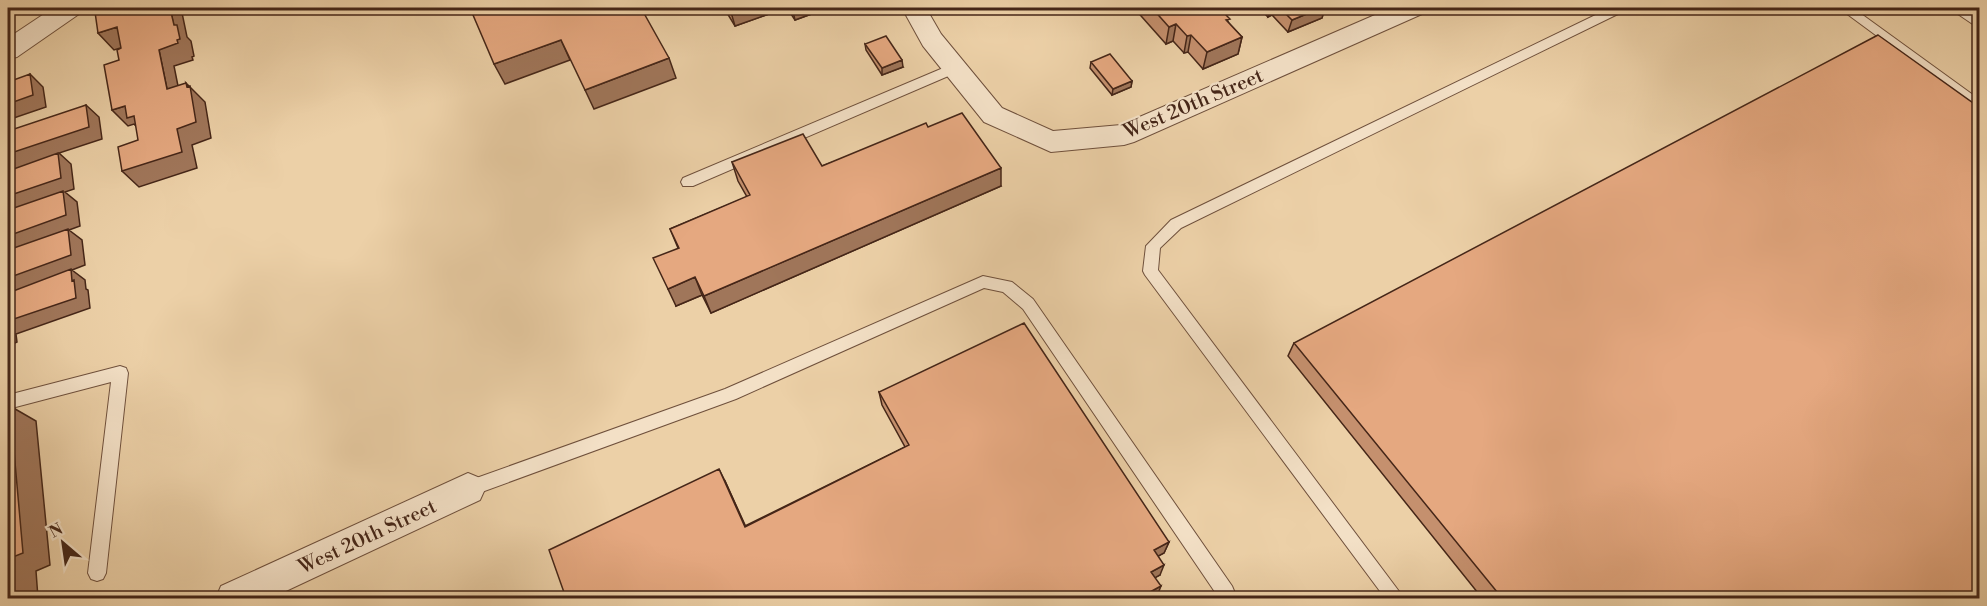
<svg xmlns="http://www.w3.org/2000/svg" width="1987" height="606" font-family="'Libre Bodoni',serif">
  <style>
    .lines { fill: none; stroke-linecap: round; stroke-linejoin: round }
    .service-casing { stroke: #6f503c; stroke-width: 2 }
    .minor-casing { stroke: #6f503c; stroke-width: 2 }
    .service { fill: #f3e0c6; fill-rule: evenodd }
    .minor { fill: #f3e0c6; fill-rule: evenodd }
    .wall { fill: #c5906e; stroke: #452618; stroke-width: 1.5 }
    .shaded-wall { fill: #a0765a; stroke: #452618; stroke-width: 1.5 }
    .building { fill: #e5a880; stroke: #452618; stroke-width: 1.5 }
    .labels { text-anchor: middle; stroke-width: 4.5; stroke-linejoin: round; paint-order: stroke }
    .street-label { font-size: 20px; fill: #452618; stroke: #f3e0c6 }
  </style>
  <rect width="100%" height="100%" fill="#ecd0a7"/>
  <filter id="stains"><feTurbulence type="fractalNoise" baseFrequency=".00333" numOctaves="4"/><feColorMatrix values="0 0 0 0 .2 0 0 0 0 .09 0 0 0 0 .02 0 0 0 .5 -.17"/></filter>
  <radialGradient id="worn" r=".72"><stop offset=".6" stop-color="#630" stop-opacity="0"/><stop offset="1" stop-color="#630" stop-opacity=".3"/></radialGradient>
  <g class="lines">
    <defs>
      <path id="service" d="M1610 8H1626L1624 11 1181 228 1160 248 1158 270 1404 598H1385L1145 275 1143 271 1146 246 1171 220Z
        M1839 8H1853L1980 100V112Z
        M1949 8H1963L1980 18V29Z
        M955 63 960 65 961 68 960 71 693 186H683L681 182 683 178Z
        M983 276 1012 282 1033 299 1232 586 1237 598H1219L1023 309 1003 292 984 288 736 399 468 497 462 495 460 489 462 483 468 481 725 389Z
        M120 366 126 368 128 373 106 573 103 579 97 581 91 579 88 573 111 382 8 409V395Z"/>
      <path id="minor" d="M53 8H82L79 14 17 57 8 59V38Z
        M902 8H926L941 34 1002 108 1053 131 1121 125 1391 8H1425L1422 14 1134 142 1124 145 1051 152 984 122 923 46Z
        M468 473 480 478 485 489 480 500 271 598H216L221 586Z"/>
    </defs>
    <use href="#service" class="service-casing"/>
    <use href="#minor" class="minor-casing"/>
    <use href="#service" class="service"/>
    <use href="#minor" class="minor"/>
  </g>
  <path class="wall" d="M724 8H786L735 26Z
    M787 8H828L795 20Z
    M1134 8H1224L1223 12 1229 23 1242 37 1238 54 1203 69 1188 52 1184 53 1173 41 1166 44Z
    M1259 8H1325L1322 18 1288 32 1272 15 1268 17Z
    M865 44 903 67 882 75 866 50Z
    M1091 62 1132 81 1131 87 1112 95 1090 68Z
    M928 127 1001 186 711 313 702 295 676 306 678 248 670 229 747 197 738 181 732 162 822 166Z
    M1294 343 1980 598H1482L1288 356Z
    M879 392 1169 542 1164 553 1158 556 1160 575 1155 577 1157 596 1152 598H566L725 481 745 526 905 447 882 405Z"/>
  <path class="shaded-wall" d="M170 8H181L187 37 191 41 194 56 192 57 193 60 174 66 182 106 167 89 159 50 177 40Z
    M735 8H786L735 26 730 9Z
    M792 8H828L795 20Z
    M1271 8H1274L1272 15 1268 17Z
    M1321 8H1325L1322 18 1288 32 1292 20Z
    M1176 24 1173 41 1166 44 1169 27Z
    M117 27 133 44 114 50 98 33Z
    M1191 35 1188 52 1184 53 1187 36Z
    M1242 37 1238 54 1203 69 1207 52Z
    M561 40 570 60 505 84 494 64Z
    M669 58 676 78 594 109 585 90Z
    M902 60 903 67 882 75V68Z
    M30 74 43 87 46 107 8 120V104Z
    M1132 81 1131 87 1112 95 1113 89Z
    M186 83 205 102 211 138 192 145 197 168 139 187 122 171 177 129 187 87Z
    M86 105 99 117 102 139 59 153 71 164 74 189 65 192 77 202 80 226 69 230 82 240 85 265 72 270 85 280 86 289 88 290 90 308 16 334 17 342 8 346V154Z
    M125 106 141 122 143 134 134 124 128 126 112 110Z
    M1001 168V186L711 313 704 296Z
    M695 277 702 295 676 306 668 289Z
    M10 406 36 421 50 565 36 571 38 598H10L8 559Z
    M719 469 725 481 751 538 745 527Z
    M1169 542 1164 553 1151 560 1154 550Z
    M1164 565 1160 575 1148 582 1151 572Z
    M1161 586 1157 596 1152 598H1139Z"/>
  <path class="building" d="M108 8H170L174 25H177L180 39 177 40 178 43 159 50 167 89 186 83 187 87 190 86 196 122 177 129 182 152 122 171 118 147 138 140 134 116 127 118 125 106 112 110 104 65 119 60 117 50 121 48 117 27 98 33 95 12Z
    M470 8H641L669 58 585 90 561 40 494 64Z
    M1152 8H1219L1230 19 1226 20 1242 37 1207 52 1191 35 1187 36 1176 24 1169 27Z
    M1280 8H1321L1292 20Z
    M1878 35 1980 108V598H1502L1294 343Z
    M886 36 902 60 882 68 865 44Z
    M1110 54 1132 81 1113 89 1091 62Z
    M30 74 33 95 8 104V82Z
    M86 105 89 127 8 154V131Z
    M962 113 1001 168 704 296 695 277 668 289 653 258 679 248 670 229 750 195 732 162 803 134 822 166 926 123 928 127Z
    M58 153 61 178 8 196V171Z
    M63 191 66 215 8 236V210Z
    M68 229 71 255 8 278V250Z
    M71 269 72 281 74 280 76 298 8 321V293Z
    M1024 323 1169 542 1154 550 1164 565 1151 572 1161 586 1139 598H566L549 550 719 469 745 527 909 445 879 392Z
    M10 406 23 553 8 559V407Z
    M8 559 10 598H8Z"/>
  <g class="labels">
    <g class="street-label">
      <text transform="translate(1193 103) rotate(-23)" y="7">West 20th Street</text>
      <text transform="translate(367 536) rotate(-25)" y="7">West 20th Street</text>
    </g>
  </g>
  <rect width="1987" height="606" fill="none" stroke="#ecd0a7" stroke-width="30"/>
  <rect x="9" y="9" width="1969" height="588" fill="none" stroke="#452618" stroke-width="3"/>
  <rect x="15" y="15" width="1957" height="576" fill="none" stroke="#452618" stroke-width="1.5"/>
  <g transform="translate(63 543) rotate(331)" stroke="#f3e0c6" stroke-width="4.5" paint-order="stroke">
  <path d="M0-4.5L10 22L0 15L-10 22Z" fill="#452618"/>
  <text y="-9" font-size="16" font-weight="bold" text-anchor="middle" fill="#452618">N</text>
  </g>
  <rect width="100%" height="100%" filter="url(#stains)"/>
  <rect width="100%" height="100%" fill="url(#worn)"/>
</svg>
